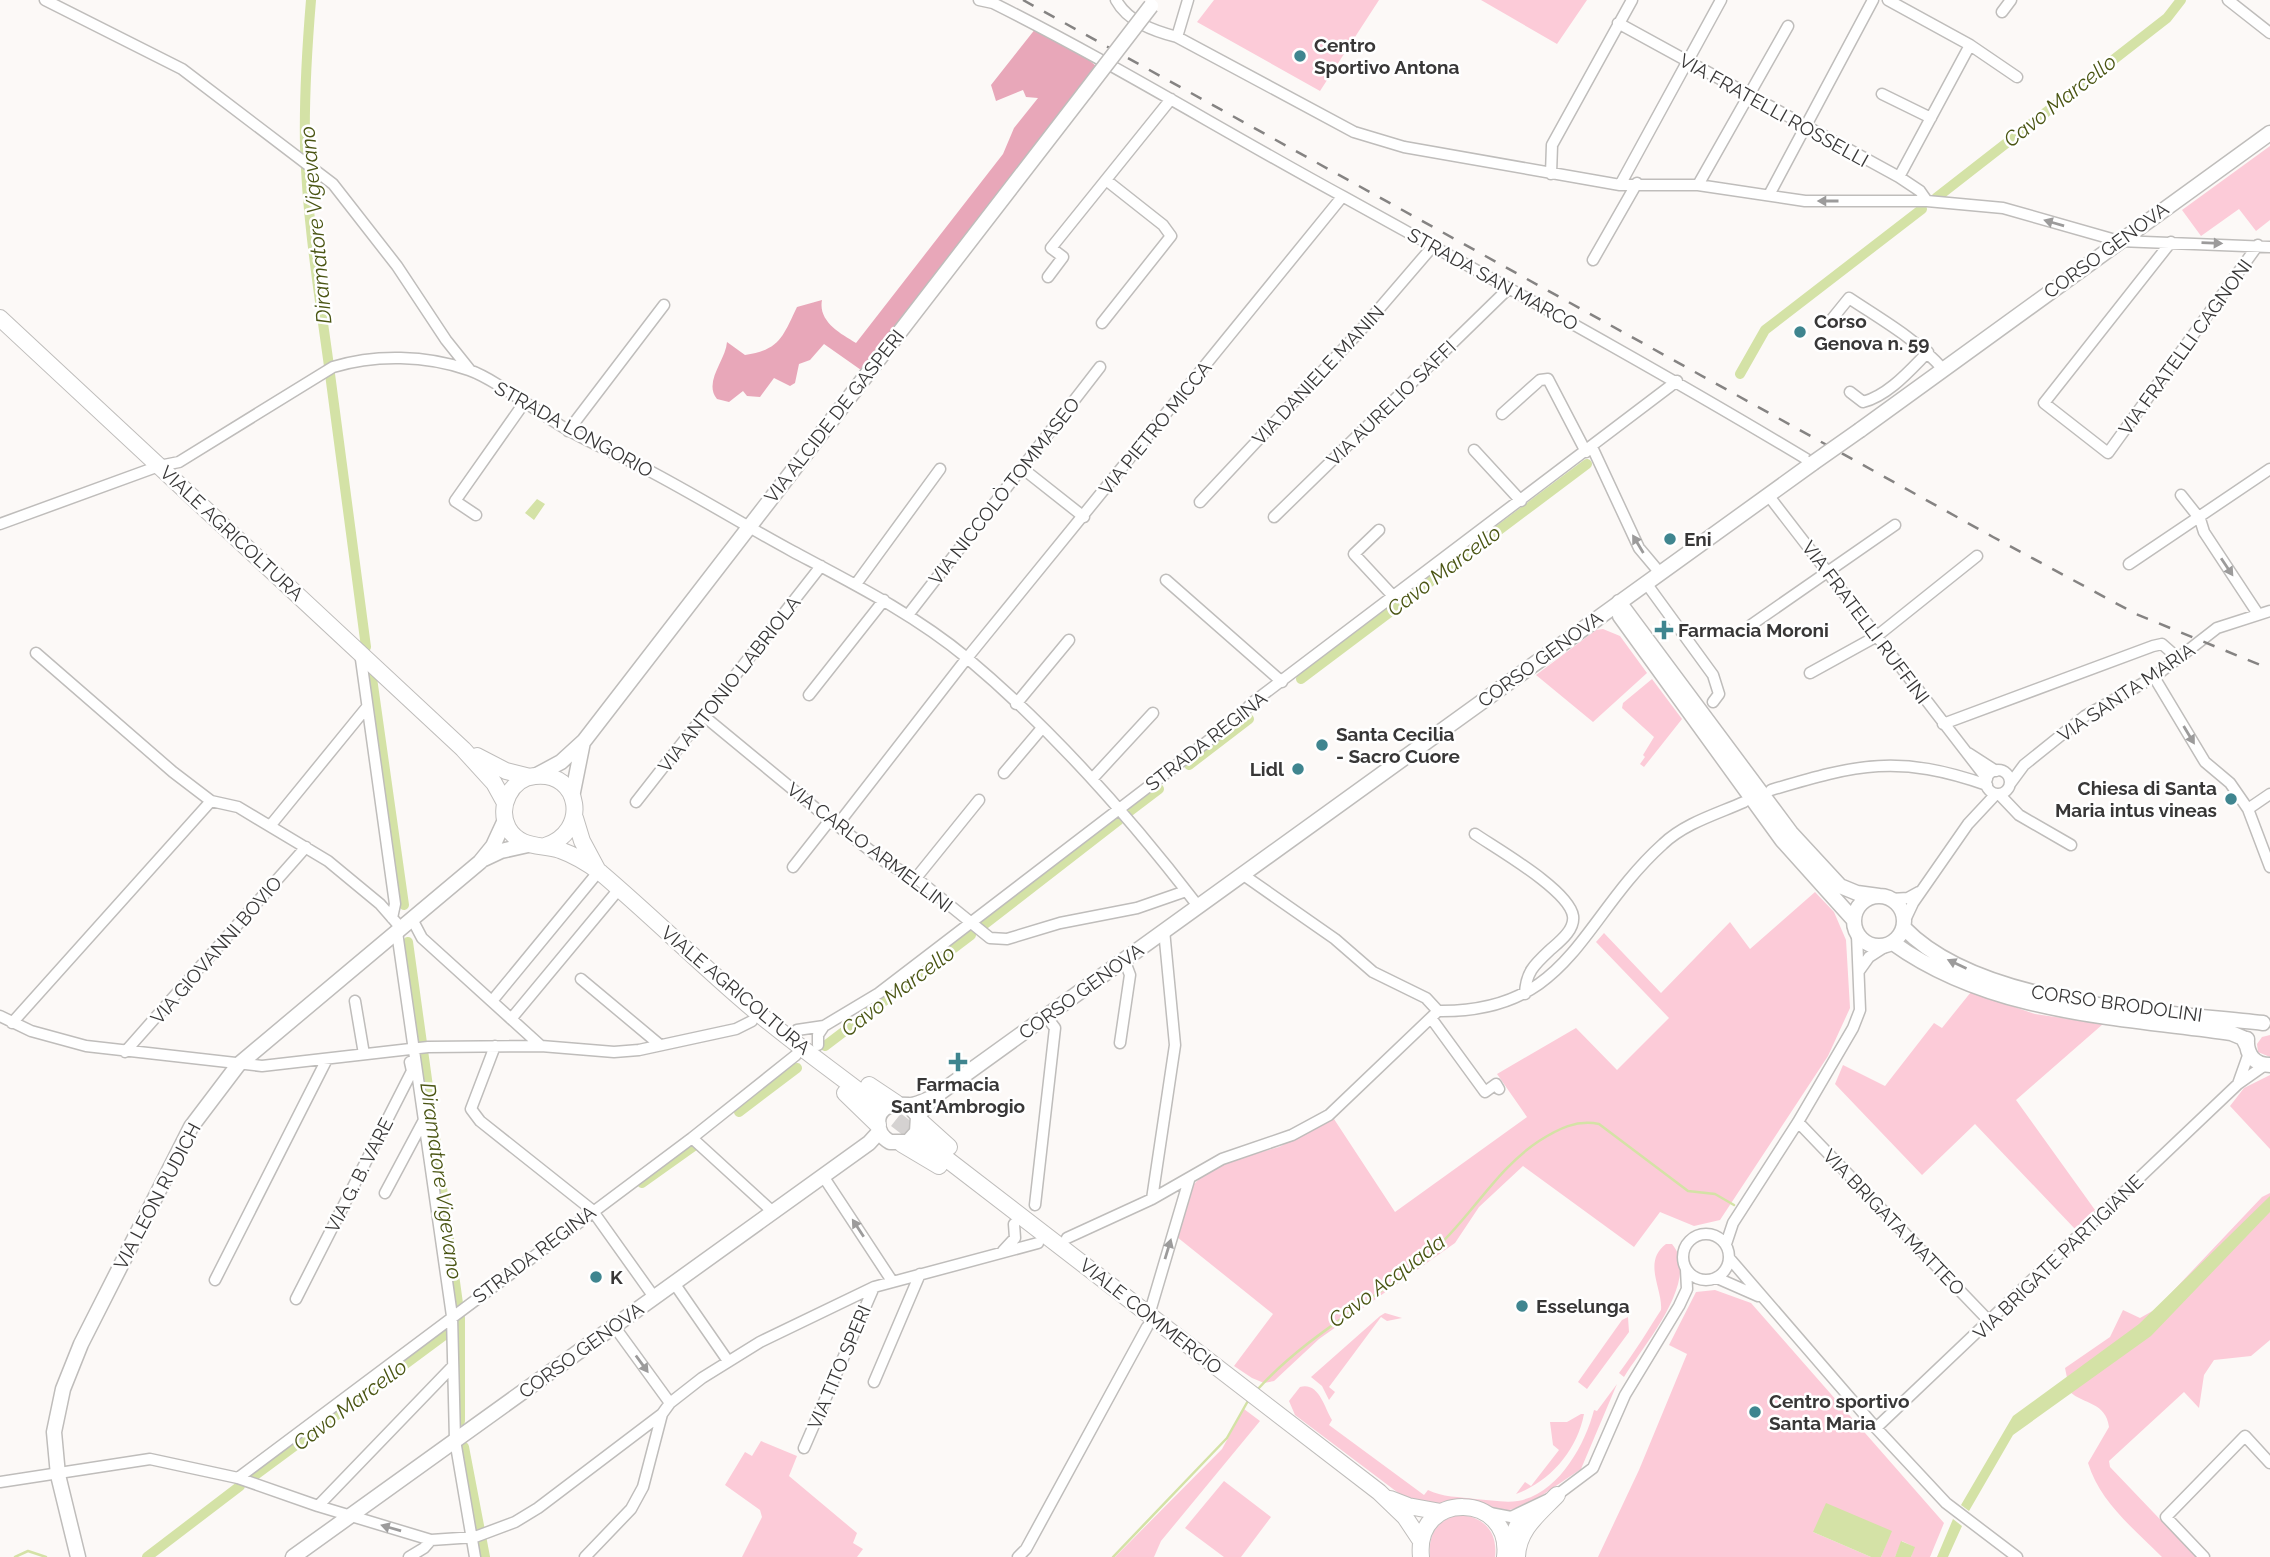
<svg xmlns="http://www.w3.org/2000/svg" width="2270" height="1557" font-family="Raleway,sans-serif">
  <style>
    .green { fill: #fccbd8 }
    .forest { fill: #e8a7b9 }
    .water { fill: #d4e2a6 }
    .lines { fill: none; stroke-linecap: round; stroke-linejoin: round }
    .stream { stroke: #d4e2a6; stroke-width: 2.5 }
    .canal { stroke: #d4e2a6; stroke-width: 10 }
    .primary-tunnel { stroke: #d5d2d1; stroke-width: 16; stroke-dasharray: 16 8; stroke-linecap: butt }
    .minor-casing { stroke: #bfbdbb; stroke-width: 13 }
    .secondary-casing { stroke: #bfbdbb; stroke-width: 17 }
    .primary-casing { stroke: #bfbdbb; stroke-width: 18 }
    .minor { stroke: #fff; stroke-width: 10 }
    .secondary { stroke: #fff; stroke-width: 14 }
    .primary { stroke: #fff; stroke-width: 16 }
    .rail { stroke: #858382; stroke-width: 2.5; stroke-dasharray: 12 12; stroke-linecap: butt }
    .secondary-bridge-casing { stroke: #bfbdbb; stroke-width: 17; stroke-linecap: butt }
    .secondary-bridge { stroke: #fff; stroke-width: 14 }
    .oneway { fill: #9c9b9b }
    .poi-dot { fill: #3f858f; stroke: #fff; stroke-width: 2.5 }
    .labels { text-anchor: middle; stroke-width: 5; stroke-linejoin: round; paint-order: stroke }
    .poi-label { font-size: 19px; font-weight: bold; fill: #383737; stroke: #fff; text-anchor: start }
    .street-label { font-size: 19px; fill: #383737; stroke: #fff }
    .water-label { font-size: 21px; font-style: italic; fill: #4a5513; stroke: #fff }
  </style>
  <rect width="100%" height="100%" fill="#fcf9f7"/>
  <path class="green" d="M1214 0H1379L1320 91 1197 22Z
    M1481 0H1593H1587L1557 44Z
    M2270 146V220L2256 231 2239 209 2201 236 2182 210Z
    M1603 629 1620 636 1647 673 1593 722 1536 675 1596 630Z
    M1652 679 1682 719 1644 767 1640 764 1645 757 1643 755 1654 737 1622 708 1623 703Z
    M1815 892 1834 912 1846 940 1850 1008 1828 1056 1720 1220 1694 1226 1660 1212 1634 1247 1523 1166 1479 1207 1455 1243 1319 1339 1274 1381 1264 1383 1252 1378 1234 1366 1273 1314 1177 1237 1193 1185 1202 1176 1218 1164 1279 1147 1334 1119 1395 1212 1527 1117 1497 1074 1576 1028 1617 1070 1669 1018 1596 942 1604 933 1661 993 1730 922 1750 949Z
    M1971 992 2035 1014 2103 1024 2016 1100 2095 1210 2075 1229 1975 1124 1922 1175 1835 1084 1843 1065 1885 1086 1934 1023 1942 1028Z
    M2270 1035V1057L2258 1052 2257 1044 2262 1037Z
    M2270 1075V1149L2230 1106 2244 1088Z
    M2270 1193V1340L2251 1356 2214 1360 2204 1375 2199 1408 2184 1392 2109 1461 2110 1467 2196 1557H2162C2133 1528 2100 1502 2088 1463L2109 1427C2106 1402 2083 1404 2070 1392L2065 1368 2110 1337 2123 1310 2140 1318 2156 1309 2262 1197Z
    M1666 1244H1672C1702 1279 1643 1346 1624 1377L1619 1373C1635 1352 1648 1330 1661 1310 1663 1289 1642 1262 1666 1244Z
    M1715 1290 1751 1303 1944 1523 1930 1557H1911L1914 1547 1902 1541 1895 1557H1881L1891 1531 1813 1532 1871 1557H1598L1639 1470 1687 1354 1669 1345 1696 1292Z
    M1385 1313 1402 1318 1387 1321 1381 1317 1329 1387 1335 1392 1329 1400 1322 1386 1311 1377 1380 1316Z
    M1628 1317 1629 1332 1587 1389 1578 1382 1622 1320Z
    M1617 1384 1581 1469 1529 1504 1500 1513 1405 1498 1295 1415 1289 1401 1300 1387C1319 1382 1324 1407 1332 1420L1329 1425 1424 1495 1428 1490C1441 1497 1461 1497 1475 1499 1489 1500 1505 1503 1518 1501 1558 1494 1585 1445 1594 1410L1597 1411Z
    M1244 1409 1260 1421 1161 1541 1154 1557H1115L1222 1449Z
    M1581 1414H1584C1577 1450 1551 1481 1516 1494L1525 1482 1531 1486 1559 1450 1553 1445 1550 1422H1567Z
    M761 1441 797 1456 789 1476 857 1533 853 1543 863 1549 857 1557H742L762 1517 760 1510 725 1485 745 1452 752 1456Z
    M1224 1481 1271 1517 1241 1557H1224L1185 1528Z
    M1456 1515C1483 1515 1498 1531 1495 1557H1430C1428 1535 1436 1522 1456 1515Z"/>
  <path class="forest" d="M1036 28 1083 55 1096 66 861 370 824 344 810 360 799 364 795 383 790 386 774 378 760 397 747 396 743 391 729 402 717 399C703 382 726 360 727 342L745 355C780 350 783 336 797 307L822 300C818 321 839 333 856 343L1003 154 1014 128 1038 98 1026 97 1023 90 996 101 991 85Z"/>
  <path class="water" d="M537 499 545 504 534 520 525 513Z
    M2270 1196V1212L2151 1336 2013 1435 1969 1511 1961 1505 2013 1416 2139 1324Z
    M1826 1503 1892 1531 1881 1557H1871L1813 1532Z
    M1953 1519 1962 1526 1948 1557H1937Z
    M1901 1541 1915 1547 1911 1557H1895Z"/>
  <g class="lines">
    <path class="stream" d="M1258 1389C1308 1334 1374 1301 1431 1253 1469 1220 1496 1169 1539 1141 1558 1129 1577 1119 1599 1124L1688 1191 1715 1194 1734 1205
      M15 1557 28 1551 46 1557
      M1113 1557 1227 1438 1249 1399"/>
    <path class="canal" d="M311 0C307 48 304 97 305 146 307 219 319 293 329 366
      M1936 198 2167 18 2181 0
      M330 374 366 647
      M1740 374 1765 330 1922 209
      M372 678 404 905
      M1301 679 1587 464
      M1189 765 1249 719
      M1130 811 1159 789
      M981 927 1119 820
      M408 942 460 1318V1421
      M825 1046 971 935
      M739 1112 797 1068
      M642 1183 694 1146
      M464 1447 485 1557
      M250 1479 450 1331
      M147 1557 240 1486"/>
    <path class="primary-tunnel" d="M877 1105 922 1140"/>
    <defs>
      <path id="minor" d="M45 0 182 69 333 184 397 266 446 340 470 370
        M979 0 993 3C1113 63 1226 133 1344 197 1501 284 1659 370 1813 463
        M1116 0C1128 22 1154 31 1177 37L1354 132 1404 147 1620 185H1698L1805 201H1927L2003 208 2119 241 2270 247
        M1888 0 1970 45 2017 77
        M2228 0 2270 33
        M2002 12 2011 0
        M1618 23 1899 177 1920 191 1927 201
        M1177 37 1188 0
        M1882 94 1931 118
        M1551 174 1552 145 1632 0
        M1899 177 1970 45
        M1620 185 1721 0
        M1698 185 1788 26
        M1769 195 1873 0
        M2171 242 2044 403 2108 453 2258 245
        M1593 260 1637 183
        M1048 277 1063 257 1051 248 1171 99
        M1832 319 1849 298C1882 320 1916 339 1942 368
        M1102 323 1171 236 1163 225 1106 180
        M1850 392 1863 402C1889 395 1910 370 1928 352
        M1502 414 1540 380 1548 379 1586 452
        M568 431 664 305
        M1592 447 1639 548 1660 573
        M1474 450 1521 501
        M1022 468 1084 517
        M1768 495 1987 779
        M2181 495 2200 519 2204 532 2258 614
        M1200 502 1360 331 1433 246
        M476 515 455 501 524 403
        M1274 517 1508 289
        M0 524 159 466 179 462 333 367C375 354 426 355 469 370 497 380 539 414 568 430 592 444 619 455 644 468 694 494 742 524 792 551 852 583 914 614 967 658 1054 731 1129 816 1198 906
        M1379 530 1354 554 1393 596
        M2129 564 2270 469
        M1166 580 1282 682
        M1646 583 1713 675 1719 694 1713 702
        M856 584 940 469
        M908 615 1100 367
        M1751 625 1895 525
        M360 652 395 904 392 918
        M36 653 173 772 211 801 238 807 328 861 380 904 401 928
        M1810 673 1877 636 1977 556
        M2154 677 2205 762 2230 783 2248 809 2270 867
        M809 695 884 600
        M1016 704 1069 640
        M705 717 830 820 888 864 916 878 990 938 1007 939 1060 923 1137 908 1186 891
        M1943 724 2153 646 2162 644 2179 659
        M1968 753 1996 771
        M1986 782a12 12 0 1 1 24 0a12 12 0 1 1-24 0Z
        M1004 773 1042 728
        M1093 778 1153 713
        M2010 784 2024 765 2085 716 2154 677 2217 628 2270 611
        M1771 790C1858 764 1898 754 1987 785
        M1999 794 2019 815 2071 845
        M636 802 821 566
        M2248 809 2270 794
        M842 819 967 658 1342 197
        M270 826 367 707
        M1475 834C1497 849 1569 890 1573 916 1575 930 1559 942 1550 950 1534 965 1526 972 1525 994
        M793 867 830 820
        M1242 874 1335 939 1373 972 1426 998 1438 1011
        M916 878 979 800
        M1891 899 1908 898 1919 892
        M412 919 422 938 541 1046
        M1905 920 1913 903 1968 824 1996 794
        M397 932 452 1316 455 1440 475 1557
        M1859 971 1869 957 1886 946
        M581 979 660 1045
        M355 1001 364 1054
        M492 1001 599 871
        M0 1016 31 1031 86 1046 262 1066 428 1047 541 1046 614 1052 639 1050 736 1029 752 1021
        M1431 1018 1485 1092 1496 1084 1499 1089
        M511 1019 619 889
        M12 1023 211 801
        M797 1030 824 1026 879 993 1238 718 1252 703 1677 381
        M1120 1043 1130 975 1124 959
        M818 1045V1035L824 1026
        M495 1046 471 1109 480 1121 592 1210 654 1297
        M125 1052 306 847
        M2238 1084 2249 1053
        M1798 1122 1990 1322
        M692 1138 773 1212
        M823 1176 892 1281
        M385 1193 425 1118
        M1152 1199 1175 1045 1164 930
        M1035 1205 1055 1028 1046 1016
        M1683 1257a23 23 0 1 1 46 0a23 23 0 1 1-46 0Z
        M1067 1238 1152 1199 1222 1159 1292 1135 1329 1115 1438 1011C1571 1013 1579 920 1663 844 1685 823 1717 814 1744 802
        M1726 1244 1733 1223 1798 1122 1853 1028 1860 1010 1857 935
        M1003 1251 1015 1238 1014 1224
        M1730 1259 1876 1428 1946 1503 2017 1557
        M1717 1278 1758 1296
        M215 1280 327 1059
        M674 1283 728 1361
        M296 1299 412 1071 410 1062
        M1149 1315 1189 1180
        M614 1326 670 1403
        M874 1382 920 1274
        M1876 1428 2238 1084 2265 1065
        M804 1448 874 1287
        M238 1478 692 1138 796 1055
        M0 1482 150 1459 238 1478 318 1506 431 1540 475 1537 515 1522 538 1508 662 1414
        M318 1506 452 1367
        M1490 1513 1511 1517 1557 1495 1593 1468 1625 1395 1679 1306 1687 1289 1686 1269
        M1506 1544 1515 1524 1529 1514
        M409 1557 424 1548 431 1540
        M585 1557 631 1509 643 1487 662 1414 670 1403 702 1378 760 1342 874 1287 1038 1243
        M1018 1557 1026 1549 1147 1327
        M2204 1557 2166 1517 2245 1436 2270 1463"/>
      <path id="secondary" d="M1860 430 2270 133
        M1619 602 1791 833 1840 886 1857 893 1879 896
        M1620 616 1782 840 1853 919
        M535 776 561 762 584 741 1085 92
        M572 797 583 742
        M484 859 501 851 528 845
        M1854 921a25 25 0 1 1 50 0a25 25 0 1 1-50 0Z
        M1904 928C1980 1007 2158 1011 2263 1023
        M1893 943C1990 1013 2116 1017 2231 1033L2243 1038 2247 1046
        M2247 1039C2246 1054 2254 1065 2270 1065
        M908 1105 918 1116 917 1132 908 1142H890C883 1138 878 1132 878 1123 878 1104 895 1104 908 1105 915 1106 924 1101 931 1098
        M918 1116 934 1097 1813 463
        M78 1557 58 1475 54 1432 63 1389 81 1344 191 1127 238 1065 480 862 493 846 505 820
        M293 1557 869 1143 880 1131"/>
      <path id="primary" d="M0 318 463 749 494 783 505 803
        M477 756 506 771 530 777
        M575 818 582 841 597 869
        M545 846C590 832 581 771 535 776 511 778 497 807 508 828 520 849 541 844 560 850 574 855 589 864 601 873 648 913 693 957 739 997 783 1036 831 1069 877 1105
        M869 1085 896 1103
        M845 1093 878 1125
        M919 1120 949 1147
        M922 1140 1379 1492 1405 1517 1421 1541
        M902 1144 939 1166
        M1390 1499 1408 1506 1441 1512
        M1421 1557C1414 1489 1513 1492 1505 1557
        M1517 1557C1518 1529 1539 1514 1557 1495"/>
    </defs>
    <use href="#minor" class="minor-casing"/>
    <use href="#secondary" class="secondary-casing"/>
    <use href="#primary" class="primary-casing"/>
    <use href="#minor" class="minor"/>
    <use href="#secondary" class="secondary"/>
    <use href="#primary" class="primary"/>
    <path class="rail" d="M1023 0 1993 537 2136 614 2270 669"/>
    <defs>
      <path id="secondary-bridge" d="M1085 92 1151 6
        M1813 463 1860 430"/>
    </defs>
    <use href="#secondary-bridge" class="secondary-bridge-casing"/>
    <use href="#secondary-bridge" class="secondary-bridge"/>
  </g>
  <defs><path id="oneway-solid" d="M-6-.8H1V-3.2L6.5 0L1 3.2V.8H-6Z" transform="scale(1.75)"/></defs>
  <g class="oneway">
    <use href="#oneway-solid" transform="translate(1828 201) rotate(180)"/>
    <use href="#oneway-solid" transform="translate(2054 223) rotate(-164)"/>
    <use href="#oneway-solid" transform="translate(2212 243) rotate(2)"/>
    <use href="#oneway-solid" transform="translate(1638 544) rotate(-121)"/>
    <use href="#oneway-solid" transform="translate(2227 567) rotate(56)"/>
    <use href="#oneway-solid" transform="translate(2189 735) rotate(59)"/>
    <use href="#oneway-solid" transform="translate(1957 964) rotate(-155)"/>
    <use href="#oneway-solid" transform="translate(858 1228) rotate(-123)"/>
    <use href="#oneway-solid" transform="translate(1168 1249) rotate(-73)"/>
    <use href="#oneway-solid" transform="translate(642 1364) rotate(54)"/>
    <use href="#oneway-solid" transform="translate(391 1528) rotate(-164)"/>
  </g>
  <g class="poi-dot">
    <circle cx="1300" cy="56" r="7"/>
    <circle cx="1800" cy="332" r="7"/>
    <circle cx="1670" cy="539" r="7"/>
    <path d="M1660.5 619.5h7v7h7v7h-7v7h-7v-7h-7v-7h7z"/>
    <circle cx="1322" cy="745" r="7"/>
    <circle cx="1298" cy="769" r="7"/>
    <circle cx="2231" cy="799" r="7"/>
    <path d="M954.5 1051.5h7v7h7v7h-7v7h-7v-7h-7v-7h7z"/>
    <circle cx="596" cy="1277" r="7"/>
    <circle cx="1522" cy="1306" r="7"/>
    <circle cx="1755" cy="1412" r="7"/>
  </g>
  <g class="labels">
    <g class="poi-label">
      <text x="1314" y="52">Centro<tspan x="1314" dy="22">Sportivo Antona</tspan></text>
      <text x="1814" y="328">Corso<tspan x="1814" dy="22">Genova n. 59</tspan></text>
      <text x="1684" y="546">Eni</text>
      <text x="1678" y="637">Farmacia Moroni</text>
      <text x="1336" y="741">Santa Cecilia<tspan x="1336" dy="22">- Sacro Cuore</tspan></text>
      <text x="1284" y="776" text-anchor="end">Lidl</text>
      <text x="2217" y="795" text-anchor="end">Chiesa di Santa<tspan x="2217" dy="22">Maria intus vineas</tspan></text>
      <text x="958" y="1091" text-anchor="middle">Farmacia<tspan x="958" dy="22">Sant'Ambrogio</tspan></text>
      <text x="610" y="1284">K</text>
      <text x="1536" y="1313">Esselunga</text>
      <text x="1769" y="1408">Centro sportivo<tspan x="1769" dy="22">Santa Maria</tspan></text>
    </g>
    <g class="street-label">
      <text transform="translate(1774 110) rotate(29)" y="7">VIA FRATELLI ROSSELLI</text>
      <text transform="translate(2106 250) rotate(-36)" y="7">CORSO GENOVA</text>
      <text transform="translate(1493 279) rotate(29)" y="7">STRADA SAN MARCO</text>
      <text transform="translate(2185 347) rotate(-54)" y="7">VIA FRATELLI CAGNONI</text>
      <text transform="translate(1318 375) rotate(-47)" y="7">VIA DANIELE MANIN</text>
      <text transform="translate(1391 403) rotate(-44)" y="7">VIA AURELIO SAFFI</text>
      <text transform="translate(834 416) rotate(-52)" y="7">VIA ALCIDE DE GASPERI</text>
      <text transform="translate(1155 428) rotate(-51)" y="7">VIA PIETRO MICCA</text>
      <text transform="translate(574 429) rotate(29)" y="7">STRADA LONGORIO</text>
      <text transform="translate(1004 491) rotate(-52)" y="7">VIA NICCOLÒ TOMMASEO</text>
      <text transform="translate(232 533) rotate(43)" y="7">VIALE AGRICOLTURA</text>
      <text transform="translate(1866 622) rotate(53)" y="7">VIA FRATELLI RUFFINI</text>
      <text transform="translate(1540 659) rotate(-36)" y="7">CORSO GENOVA</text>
      <text transform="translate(729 684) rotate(-52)" y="7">VIA ANTONIO LABRIOLA</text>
      <text transform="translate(2126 692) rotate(-34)" y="7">VIA SANTA MARIA</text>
      <text transform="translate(1206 741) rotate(-38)" y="7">STRADA REGINA</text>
      <text transform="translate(870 847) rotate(37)" y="7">VIA CARLO ARMELLINI</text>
      <text transform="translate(216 950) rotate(-49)" y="7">VIA GIOVANNI BOVIO</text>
      <text transform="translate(736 990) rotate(40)" y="7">VIALE AGRICOLTURA</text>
      <text transform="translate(1081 991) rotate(-36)" y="7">CORSO GENOVA</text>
      <text transform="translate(2117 1003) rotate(8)" y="7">CORSO BRODOLINI</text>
      <text transform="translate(359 1175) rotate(-63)" y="7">VIA G. B. VARE</text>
      <text transform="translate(157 1196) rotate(-62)" y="7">VIA LEON RUDICH</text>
      <text transform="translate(1894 1222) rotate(46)" y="7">VIA BRIGATA MATTEO</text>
      <text transform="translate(534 1254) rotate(-37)" y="7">STRADA REGINA</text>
      <text transform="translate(2058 1257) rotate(-44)" y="7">VIA BRIGATE PARTIGIANE</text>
      <text transform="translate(1151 1316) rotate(38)" y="7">VIALE COMMERCIO</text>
      <text transform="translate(581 1350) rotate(-36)" y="7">CORSO GENOVA</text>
      <text transform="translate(839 1367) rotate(-67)" y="7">VIA TITO SPERI</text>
    </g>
    <g class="water-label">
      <text transform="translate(2060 101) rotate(-38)" y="7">Cavo Marcello</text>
      <text transform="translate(316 225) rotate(-95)" y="7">Diramatore Vigevano</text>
      <text transform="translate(1444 571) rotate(-37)" y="7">Cavo Marcello</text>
      <text transform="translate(898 991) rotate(-37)" y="7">Cavo Marcello</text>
      <text transform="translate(441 1181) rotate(82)" y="7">Diramatore Vigevano</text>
      <text transform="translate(1387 1281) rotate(-37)" y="7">Cavo Acquada</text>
      <text transform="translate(350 1405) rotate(-37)" y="7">Cavo Marcello</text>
    </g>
  </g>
</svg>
